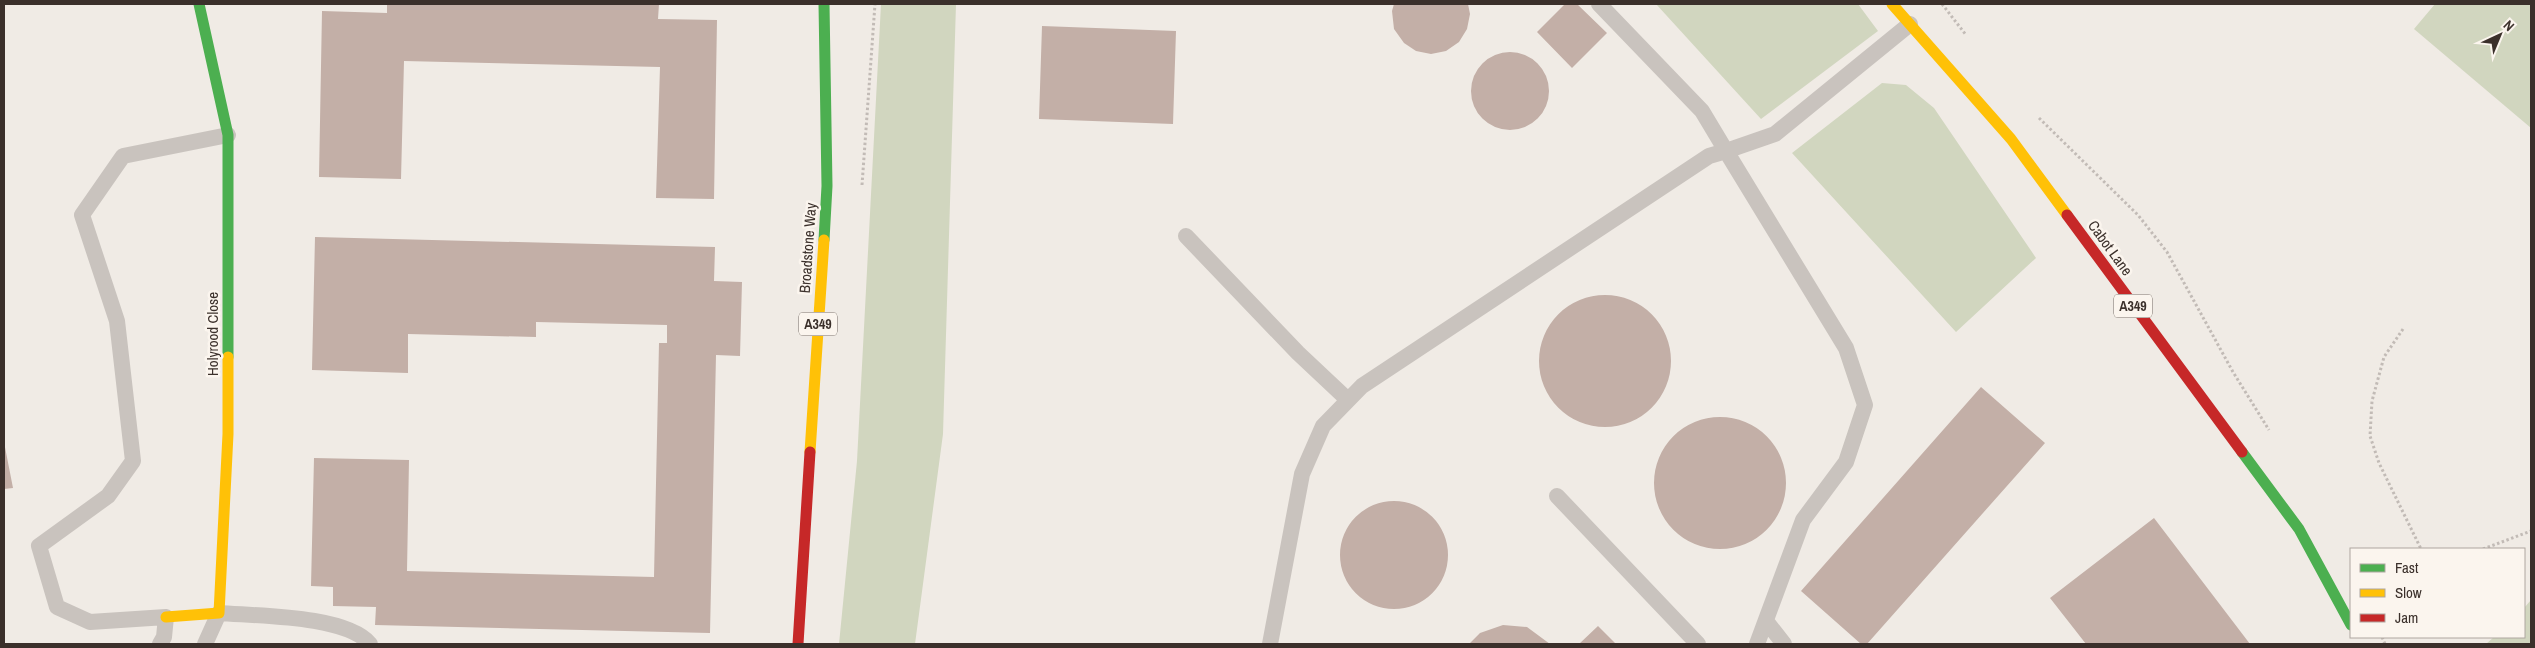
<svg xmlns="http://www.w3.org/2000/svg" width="2535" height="648" font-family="'Archivo Narrow',sans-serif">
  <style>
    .green { fill: #d1d6bf }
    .building { fill: #c3afa7 }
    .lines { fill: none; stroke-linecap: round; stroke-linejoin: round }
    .path { stroke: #c2bbb6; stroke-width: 3; stroke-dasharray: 2.5 2.5; stroke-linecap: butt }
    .lane { stroke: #c9c3be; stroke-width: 16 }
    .fast { stroke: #4caf50; stroke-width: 11 }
    .slow { stroke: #ffc107; stroke-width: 11 }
    .jam { stroke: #c62828; stroke-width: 11 }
    .labels { text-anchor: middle; stroke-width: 5; stroke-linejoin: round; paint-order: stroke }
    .shield { fill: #fbf5ee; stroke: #756b66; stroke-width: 1 }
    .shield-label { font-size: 14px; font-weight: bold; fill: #3b302b }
    .street-label { font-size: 15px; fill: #3b302b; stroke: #fbf5ee }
  </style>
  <rect width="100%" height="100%" fill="#f0ebe5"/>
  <path class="green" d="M881 4H956L943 434 915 644H839L857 461Z
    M1656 4H1858L1878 31 1761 119Z
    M2435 4H2531V128L2414 29Z
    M1882 83 1906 85 1934 108 2036 258 1956 332 1792 153Z
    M2531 600V644H2486L2494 637H2524V608Z"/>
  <path class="building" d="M387 4H659L658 19 717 20 714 199 656 198 660 67 404 61 401 179 319 177 322 11 387 13Z
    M1394 4H1468L1470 14 1467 29 1459 42 1446 51 1431 54 1416 51 1404 43 1394 29 1392 11Z
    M1565 4H1577L1607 33 1572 68 1537 32Z
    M1042 26 1176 31 1173 124 1039 119Z
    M1471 91a39 39 0 1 1 78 0a39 39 0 1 1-78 0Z
    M315 237 715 247 714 281 742 282 740 356 716 355 710 633 375 625 376 607 333 606V587L311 586 314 458 409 460 407 571 654 577 659 343H667V325L536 322V337L408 334V373L312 370Z
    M1539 361a66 66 0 1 1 132 0a66 66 0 1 1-132 0Z
    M1981 387 2045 443 1867 644H1861L1801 591Z
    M1654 483a66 66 0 1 1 132 0a66 66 0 1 1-132 0Z
    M4 442 13 488 4 489Z
    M1340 555a54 54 0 1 1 108 0a54 54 0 1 1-108 0Z
    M2154 518 2250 644H2086L2050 598Z
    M1503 625 1527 627 1550 644H1469L1480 633Z
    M1598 626 1616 644H1579Z"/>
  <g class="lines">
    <path class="path" d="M1942 4 1966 35
      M2039 118 2138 215 2167 252 2233 372 2269 430
      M862 185 875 4
      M2403 329 2384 357 2372 401 2370 436 2379 463 2421 549
      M2483 549 2531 531
      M2382 637 2385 644"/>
    <path class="lane" d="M1186 236 1298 353 1348 400
      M1557 496 1698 644
      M1766 621 1784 644
      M160 644 164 637 166 617 90 622 57 607 39 546 108 496 133 461 117 321 82 215 123 156 228 135
      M205 644 219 613C255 616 346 615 370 644
      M1270 644 1302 474 1323 426 1362 386 1709 156 1726 151 1702 111 1599 4
      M1757 644 1803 520 1846 462 1865 405 1846 348 1726 151 1775 134 1910 24"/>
    <path class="fast" d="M199 4 228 135V357
      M824 240 827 186 824 4
      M2242 452 2299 529 2351 625"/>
    <path class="slow" d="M1892 4 2011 139 2067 215
      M810 452 824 240
      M166 617 219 613 228 434V357"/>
    <path class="jam" d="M2067 215 2242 452
      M798 644 810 452"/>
  </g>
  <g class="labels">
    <g class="shield">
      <rect x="2114" y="294.5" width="38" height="23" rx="4"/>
      <rect x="799" y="312.5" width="38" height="23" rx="4"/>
    </g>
    <g class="shield-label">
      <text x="2133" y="311">A349</text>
      <text x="818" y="329">A349</text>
    </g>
    <g class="street-label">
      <text transform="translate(808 248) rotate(-86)" y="5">Broadstone Way</text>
      <text transform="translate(2110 248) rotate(54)" y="5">Cabot Lane</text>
      <text transform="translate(213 334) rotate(-90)" y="5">Holyrood Close</text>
    </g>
  </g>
  <rect width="2535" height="648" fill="none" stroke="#3b302b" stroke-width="10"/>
  <rect x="2350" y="548" width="175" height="90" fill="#fbf5ee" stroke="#aea6a0"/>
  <rect x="2360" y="564" width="25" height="8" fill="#4caf50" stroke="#aea6a0"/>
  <text x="2395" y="573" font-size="15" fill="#3b302b">Fast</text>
  <rect x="2360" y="589" width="25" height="8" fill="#ffc107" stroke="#aea6a0"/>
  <text x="2395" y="598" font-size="15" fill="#3b302b">Slow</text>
  <rect x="2360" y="614" width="25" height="8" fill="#c62828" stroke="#aea6a0"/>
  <text x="2395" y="623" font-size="15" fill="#3b302b">Jam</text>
  <g transform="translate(2500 35) rotate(44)" stroke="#fbf5ee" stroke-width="4" paint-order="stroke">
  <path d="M0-4L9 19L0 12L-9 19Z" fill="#3b302b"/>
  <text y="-8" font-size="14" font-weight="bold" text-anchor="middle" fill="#3b302b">N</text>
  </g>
</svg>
